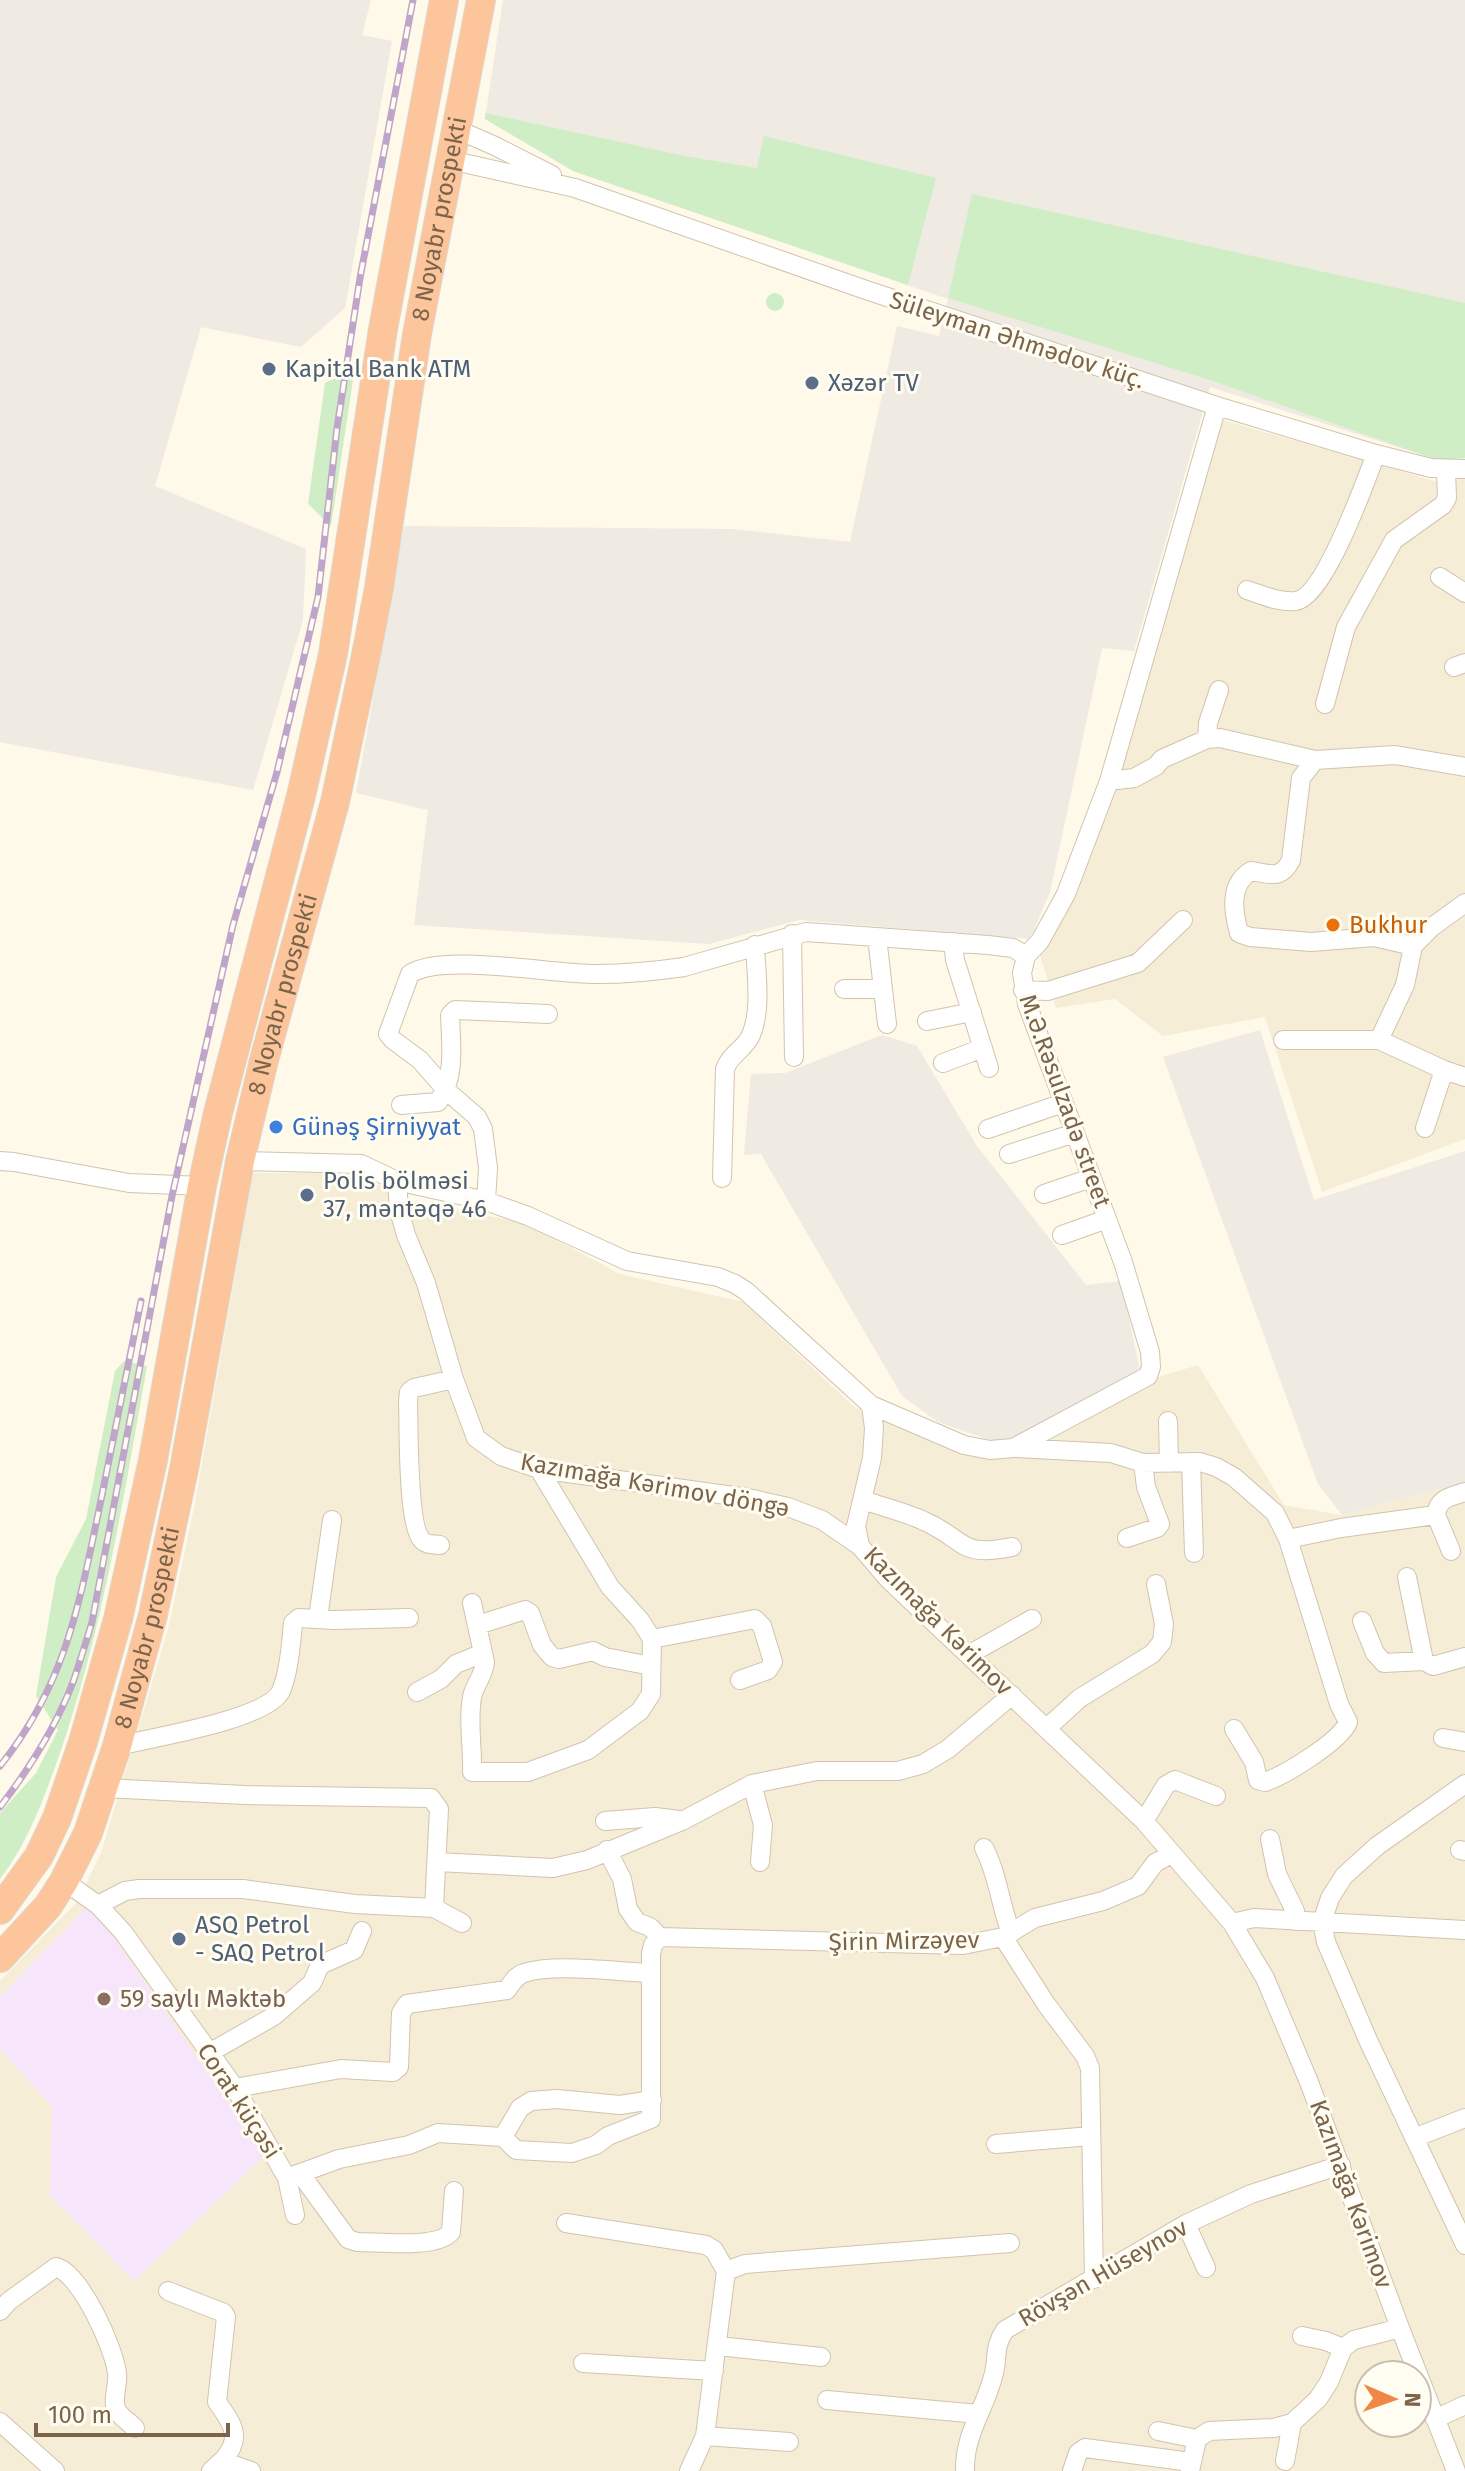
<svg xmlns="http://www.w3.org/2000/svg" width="1465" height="2471" font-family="'Fira Sans',sans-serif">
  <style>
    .residential { fill: #f6edd7; fill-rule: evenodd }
    .industrial { fill: #efeae2 }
    .education { fill: #f6e5fb }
    .green { fill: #cfeec6 }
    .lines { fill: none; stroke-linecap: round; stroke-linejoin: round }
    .minor-casing { stroke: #d2c3ad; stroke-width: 20 }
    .highway-casing { stroke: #ddd7d0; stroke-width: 30 }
    .minor { stroke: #fff; stroke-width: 18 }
    .highway { stroke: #fcc59c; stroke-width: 28 }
    .rail-casing { stroke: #bfa5ca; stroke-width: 7 }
    .rail { stroke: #fffcf1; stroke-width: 4; stroke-dasharray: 12; stroke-linecap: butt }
    .service-dot { fill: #5c6f8a; stroke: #fffcf1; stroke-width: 3 }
    .food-dot { fill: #e8710a; stroke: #fffcf1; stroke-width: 3 }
    .shop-dot { fill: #3f7fe0; stroke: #fffcf1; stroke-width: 3 }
    .education-dot { fill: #8d6e63; stroke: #fffcf1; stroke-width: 3 }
    .labels { text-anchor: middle; stroke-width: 6; stroke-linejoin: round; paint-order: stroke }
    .street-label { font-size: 24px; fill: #7b644a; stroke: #fffcf1 }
    .service-label { font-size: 24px; fill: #4e5e75; stroke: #fffcf1; text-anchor: start }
    .food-label { font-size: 24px; fill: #c56008; stroke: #fffcf1; text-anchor: start }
    .shop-label { font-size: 24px; fill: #366cbe; stroke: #fffcf1; text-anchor: start }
    .education-label { font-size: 24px; fill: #785e54; stroke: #fffcf1; text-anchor: start }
  </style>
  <rect width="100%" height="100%" fill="#fef9e9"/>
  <path class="residential" d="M1223 420 1434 481 1465 479V1139L1322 1192 1265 1017 1163 1036 1115 999 1056 1008 1039 952 1129 737Z
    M253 1173H360L407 1202 523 1222 620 1274 743 1302 853 1406 978 1457 1031 1454 1035 1441 1161 1376 1198 1365 1284 1505 1342 1515 1465 1482V2471H0V1981L77 1902 101 1853 168 1629 194 1508ZM1369 2375H1417V2423H1369Z"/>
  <path class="industrial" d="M0 0H371L362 35 392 41 345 308 301 347 201 327 155 486 306 549 303 620 253 790 0 742Z
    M503 0H1465V458L1438 460 1210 387 1134 651 1102 648 1050 892 1030 939 799 920 709 944 414 925 428 810 356 793 404 526 732 529 850 542 897 326 939 336 948 299 573 171 485 119Z
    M1260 1030 1314 1200 1465 1151V1482L1342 1515 1318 1484 1163 1057Z
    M882 1035 917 1046 977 1146 1086 1285 1121 1281 1141 1375 1008 1443 989 1440 938 1422 902 1396 761 1154 744 1155 751 1074 785 1073Z"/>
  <path class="education" d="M86 1908 109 1931 265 2155 134 2281 50 2196 52 2107 0 2049V1997Z"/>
  <path class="green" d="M485 113 685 156 757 168 764 136 936 178 908 285 573 171 485 119Z
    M972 194 1465 303V458L1438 460 1213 381 948 298Z
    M766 302a9 9 0 1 1 18 0a9 9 0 1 1-18 0Z
    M355 367 331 526 308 504 325 383Z
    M124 1361 147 1366C124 1496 103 1628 60 1753 44 1798 29 1841 0 1879V1813L36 1773 58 1730 36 1696 56 1577 86 1519 115 1371Z"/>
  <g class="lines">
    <defs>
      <path id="minor" d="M456 129 495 146 552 175
        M450 160 575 188 866 290 1217 406 1376 454 1431 468 1465 469
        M1440 577 1465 593
        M1247 590C1262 595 1280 603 1296 601 1325 596 1365 482 1376 454
        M1454 667 1465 663
        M1325 704 1346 627 1394 540 1443 505 1447 498 1446 470
        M1207 739 1208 723 1219 690
        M1109 781 1134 778 1156 766 1162 759 1207 739 1220 738 1315 760
        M792 934 794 1057
        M877 937 887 1024
        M953 942 955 960 989 1068
        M1413 946 1374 937 1311 942 1250 937 1239 933C1233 911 1229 884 1251 871 1271 874 1281 880 1291 860L1301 778 1315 760 1395 755 1465 767
        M844 989H883
        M1023 990 1048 991 1138 963 1183 920
        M927 1021 972 1012
        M1283 1040H1379L1444 1070 1465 1077
        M1379 1040 1405 985 1413 946 1432 927 1465 903
        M943 1063 983 1048
        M401 1105 438 1102C456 1078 451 1044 450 1015L455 1010 548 1014
        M1425 1128 1444 1070
        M988 1129 1063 1103
        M1009 1154 1075 1133
        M0 1161 14 1162 129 1183 202 1186
        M240 1161 361 1164 397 1181 486 1201 528 1216 627 1261 718 1277 735 1284 746 1291 871 1405 874 1428 872 1458 856 1526 860 1546 888 1579 1144 1821 1232 1923 1265 1978 1309 2082 1400 2328 1456 2471
        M722 1178 725 1069C730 1054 745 1049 751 1035 762 1009 756 973 755 945
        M397 1181 399 1210 406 1235 426 1283 454 1379 476 1438 501 1456 539 1469 748 1498 788 1507 822 1520 860 1546
        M1044 1194 1091 1178
        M486 1201 488 1168 483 1129 477 1117 447 1091 420 1060 393 1040 388 1034 410 974C442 952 555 975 598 974 627 974 656 971 684 967L806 932 988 945 1013 948 1026 956
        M1062 1235 1107 1219
        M871 1405 964 1445 990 1450 1013 1448 1148 1376 1151 1367 1150 1352 1123 1262 1027 1004 1022 973 1026 956 1040 941 1066 894 1109 781 1217 406
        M1168 1421 1169 1463
        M1016 1448 1111 1453 1143 1463 1200 1462 1216 1467 1234 1477 1275 1513 1288 1539 1339 1704 1348 1722C1341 1741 1285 1775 1265 1782L1258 1780 1254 1762 1234 1729
        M1191 1462 1194 1553
        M863 1500C883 1507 905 1512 924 1521 967 1540 958 1558 1012 1547
        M1436 1515 1451 1551
        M1127 1538 1157 1528 1160 1524 1146 1487 1143 1463
        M1288 1539 1341 1528 1436 1515C1438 1498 1450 1497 1465 1492
        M440 1545C434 1544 426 1545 422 1540 407 1526 409 1425 408 1401L409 1392 414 1388 454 1379
        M1407 1577 1424 1661
        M472 1603 485 1662C484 1674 477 1682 473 1693 467 1714 473 1749 472 1772H528L588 1750 640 1711 651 1694 652 1639 640 1620 610 1587 539 1469
        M318 1618 332 1520
        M1362 1621 1375 1653 1384 1663 1424 1661 1433 1666 1465 1657
        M478 1625 525 1610 530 1613 542 1645 552 1657 559 1659 593 1651 605 1657 651 1666
        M652 1639 755 1619 762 1626 773 1662 768 1670 740 1680
        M970 1654 1032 1619
        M417 1692 441 1679 456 1664 483 1653
        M1047 1728 1080 1698 1152 1654 1162 1642 1164 1624 1156 1584
        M1443 1738 1465 1742
        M117 1746C149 1738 267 1720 281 1691 289 1672 291 1644 293 1623L299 1618 334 1620 409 1618
        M752 1784 763 1825 760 1862
        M1465 1784 1377 1846 1344 1876 1330 1898 1322 1922 1326 1942 1368 2040 1465 2245
        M104 1788 245 1795 431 1798 439 1809 434 1908
        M605 1821 655 1817 679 1820
        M1144 1821 1166 1785 1175 1780 1216 1796
        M1270 1839 1277 1874 1295 1911 1296 1921
        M984 1848C998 1875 1000 1904 1011 1933
        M607 1850 622 1879 628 1909 637 1922 650 1927 660 1937
        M1460 1850 1465 1851
        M437 1862 553 1868 587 1860 682 1821 752 1784 817 1771H898L923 1764 948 1749 1012 1695
        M64 1881 98 1905 123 1932 235 2088 287 2178 295 2215
        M98 1905 125 1891 139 1889H243L355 1904 434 1908 462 1923
        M1232 1923 1254 1918 1465 1930
        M660 1937 963 1945 1003 1937 1035 1918 1103 1901 1138 1886 1155 1863 1171 1854
        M1003 1937 1046 2004 1085 2056 1090 2068 1094 2279
        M209 2053 274 2016 312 1983 320 1965 354 1950 362 1931
        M235 2088 341 2069 393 2072 399 2067 401 2013 407 2004 507 1990C512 1983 515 1976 524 1973 555 1963 616 1972 650 1973
        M503 2137 520 2108 531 2101 557 2099 620 2105 652 2100
        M1414 2138 1465 2118
        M996 2144 1091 2136
        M300 2173 348 2239 357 2242C380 2242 437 2249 451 2232L454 2191
        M287 2178 339 2159 409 2145 438 2133 503 2137 516 2150 572 2153 596 2145 608 2136 651 2119V1954L653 1945 660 1937
        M566 2223 706 2245 714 2250 726 2271 705 2436 689 2471
        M1186 2224 1206 2268
        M726 2271 745 2264 1010 2243
        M168 2291 224 2313 226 2317 217 2402C232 2423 244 2438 222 2461
        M0 2311 9 2301 56 2267C81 2274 114 2348 117 2373 119 2385 111 2400 117 2411 121 2417 130 2423 135 2428
        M1302 2336 1326 2341 1343 2348
        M718 2346 821 2357
        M583 2363 714 2371
        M827 2400 978 2414
        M1435 2419 1465 2405
        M0 2422 55 2471
        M1158 2431 1197 2439
        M705 2436 789 2442
        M1285 2461 1292 2423
        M211 2471 222 2461 251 2471
        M965 2471C964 2433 986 2408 994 2373 998 2355 994 2346 1005 2330L1186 2224 1251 2194 1341 2165
        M1072 2471 1078 2453 1085 2448 1191 2462
        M1190 2471 1197 2439 1209 2431 1274 2428 1292 2423 1318 2399 1329 2382 1343 2348 1354 2340 1400 2328"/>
      <g id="highway">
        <path d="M0 1910 39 1856 57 1818 83 1742 118 1619 153 1460 202 1186 218 1113 301 796 333 654 383 329 444 0"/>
        <path id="s1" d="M0 1958 48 1906 64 1881 88 1833 117 1746 153 1615 184 1469 240 1161 264 1060 335 802 365 660 379 588 417 334 481 0"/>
      </g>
    </defs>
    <use href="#minor" class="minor-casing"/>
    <use href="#highway" class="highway-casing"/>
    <use href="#minor" class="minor"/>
    <use href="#highway" class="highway"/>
    <defs>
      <path id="rail" d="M0 1766C67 1683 80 1600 101 1500 114 1434 128 1368 141 1301
        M0 1807C29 1769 56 1727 73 1682 80 1662 86 1642 92 1622L172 1196 233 925 277 772 318 597 337 428 360 278 413 0"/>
    </defs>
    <use href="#rail" class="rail-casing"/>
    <use href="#rail" class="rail"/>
  </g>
  <g class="service-dot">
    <circle cx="269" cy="369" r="8"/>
    <circle cx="812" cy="383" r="8"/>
    <circle cx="307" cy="1195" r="8"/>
    <circle cx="179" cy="1939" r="8"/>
  </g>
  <circle class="food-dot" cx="1333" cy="925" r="8"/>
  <circle class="shop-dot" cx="276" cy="1127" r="8"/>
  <circle class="education-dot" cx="104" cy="1999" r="8"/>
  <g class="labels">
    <g class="street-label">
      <text dy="8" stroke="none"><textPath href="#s1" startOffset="1808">8 Noyabr prospekti</textPath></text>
      <text transform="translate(1017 340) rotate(18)" y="8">Süleyman Əhmədov küç.</text>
      <text dy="8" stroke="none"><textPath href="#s1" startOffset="1016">8 Noyabr prospekti</textPath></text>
      <text transform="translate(1065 1101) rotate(70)" y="8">M.Ə.Rəsulzadə street</text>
      <text transform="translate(655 1485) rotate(10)" y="8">Kazımağa Kərimov döngə</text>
      <text transform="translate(938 1621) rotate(45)" y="8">Kazımağa Kərimov</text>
      <text dy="8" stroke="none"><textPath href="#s1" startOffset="368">8 Noyabr prospekti</textPath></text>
      <text transform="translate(904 1941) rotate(-1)" y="8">Şirin Mirzəyev</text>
      <text transform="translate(239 2101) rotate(57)" y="8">Corat küçəsi</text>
      <text transform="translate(1351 2194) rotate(70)" y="8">Kazımağa Kərimov</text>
      <text transform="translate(1103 2273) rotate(-30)" y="8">Rövşən Hüseynov</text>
    </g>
    <g class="service-label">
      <text x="285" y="377">Kapital Bank ATM</text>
      <text x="828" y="391">Xəzər TV</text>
      <text x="323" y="1189">Polis bölməsi<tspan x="323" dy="28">37, məntəqə 46</tspan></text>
      <text x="195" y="1933">ASQ Petrol<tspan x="195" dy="28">- SAQ Petrol</tspan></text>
    </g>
    <g class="food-label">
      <text x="1349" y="933">Bukhur</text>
    </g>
    <g class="shop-label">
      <text x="292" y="1135">Günəş Şirniyyat</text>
    </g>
    <g class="education-label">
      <text x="120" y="2007">59 saylı Məktəb</text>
    </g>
  </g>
  <g transform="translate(1393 2399) rotate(92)"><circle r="38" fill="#fffcf1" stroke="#cabfae" stroke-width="2"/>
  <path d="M0-6L14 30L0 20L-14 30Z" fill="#ef8847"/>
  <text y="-12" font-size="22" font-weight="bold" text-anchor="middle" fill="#7b644a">N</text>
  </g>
  <path d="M36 2423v12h192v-12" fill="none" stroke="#7b644a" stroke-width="4"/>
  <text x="48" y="2423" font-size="24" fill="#7b644a" stroke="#fffcf1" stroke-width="6" paint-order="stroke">100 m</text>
</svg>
